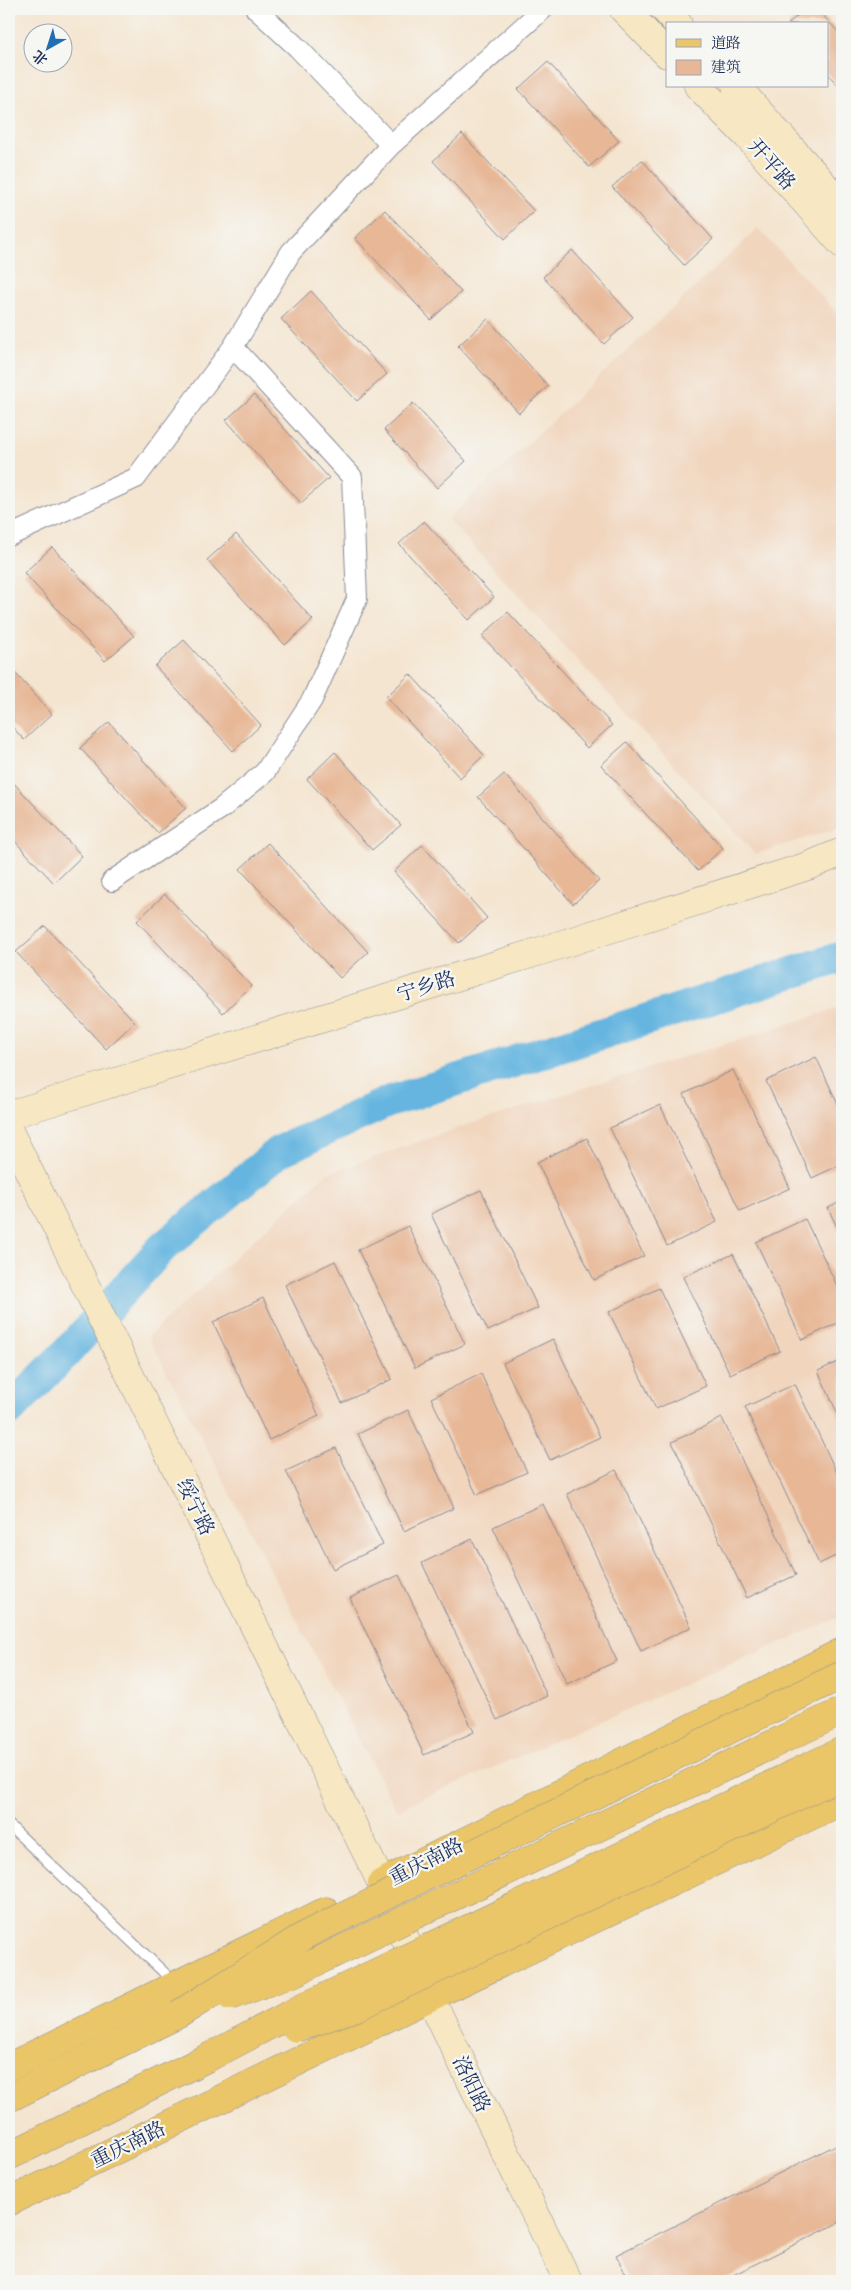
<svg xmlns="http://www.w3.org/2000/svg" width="851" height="2290" font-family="Alegreya,'Noto Serif SC',serif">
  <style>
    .built { fill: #f1d5bd }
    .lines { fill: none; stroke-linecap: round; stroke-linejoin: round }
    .river { stroke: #65b5e0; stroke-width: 32 }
    .building { fill: #e7b796 }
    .lane-casing { stroke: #888a97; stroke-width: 12 }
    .street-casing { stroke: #888a97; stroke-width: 22 }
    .secondary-casing { stroke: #888a97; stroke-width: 29 }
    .primary-casing { stroke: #888a97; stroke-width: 29 }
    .highway-casing { stroke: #888a97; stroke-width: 29 }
    .lane { stroke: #fff; stroke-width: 10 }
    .street { stroke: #fff; stroke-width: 20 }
    .secondary { stroke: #f7e8c3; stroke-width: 28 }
    .primary { stroke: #eac669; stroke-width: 28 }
    .highway { stroke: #eac669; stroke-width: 28 }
    .highway-bridge-casing { stroke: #888a97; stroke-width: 29; stroke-linecap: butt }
    .highway-bridge { stroke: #eac669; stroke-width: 28 }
    .labels { text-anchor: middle; stroke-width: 4.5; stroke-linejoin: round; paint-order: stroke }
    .street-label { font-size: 20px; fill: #1b2f5e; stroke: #f6f6f2 }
  </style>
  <rect width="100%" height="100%" fill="#f6f6f2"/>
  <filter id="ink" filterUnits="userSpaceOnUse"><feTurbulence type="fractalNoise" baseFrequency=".02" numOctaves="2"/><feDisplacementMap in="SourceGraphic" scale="10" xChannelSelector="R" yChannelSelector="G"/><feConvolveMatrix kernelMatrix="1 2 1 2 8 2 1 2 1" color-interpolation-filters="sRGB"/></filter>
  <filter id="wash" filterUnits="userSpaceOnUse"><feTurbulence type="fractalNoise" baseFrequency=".0096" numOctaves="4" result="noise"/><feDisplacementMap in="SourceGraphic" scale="20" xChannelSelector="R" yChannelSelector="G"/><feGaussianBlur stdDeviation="1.12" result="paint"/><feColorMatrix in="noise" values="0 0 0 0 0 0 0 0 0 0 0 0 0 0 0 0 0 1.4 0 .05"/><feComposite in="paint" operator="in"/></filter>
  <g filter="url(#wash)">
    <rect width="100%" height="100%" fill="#f4e5d0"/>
    <path class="built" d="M758 228 842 318V827L755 854 448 519Z
      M842 1007V1616L396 1810 148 1336 326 1174 470 1124Z"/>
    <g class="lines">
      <path class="river" d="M9 1411 66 1353 163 1247 280 1151 388 1102 842 957"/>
    </g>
    <g id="blocks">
      <path class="building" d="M805 9H817L842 36V90L827 73V24H788Z
        M548 62 619 141 589 167 518 89Z
        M462 134 534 211 505 239 433 161Z
        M642 160 713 239 684 265 612 187Z
        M385 210 461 292 431 320 355 238Z
        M572 250 633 317 604 344 543 277Z
        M311 291 387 374 357 401 281 319Z
        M488 319 548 386 519 413 458 346Z
        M254 395 329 478 301 503 226 420Z
        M413 403 466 461 437 488 384 430Z
        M424 521 494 597 469 620 399 544Z
        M236 534 313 620 285 645 207 560Z
        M52 547 134 636 105 661 24 573Z
        M508 612 612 725 587 748 482 636Z
        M184 640 261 725 233 751 155 666Z
        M9 666 52 714 24 740 9 723Z
        M410 674 484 755 460 778 386 697Z
        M109 722 186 808 158 833 80 748Z
        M627 742 723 848 698 871 601 765Z
        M335 752 401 825 372 850 307 779Z
        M504 774 599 881 573 904 478 797Z
        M9 778 82 856 54 883 9 835Z
        M268 843 368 952 340 978 240 869Z
        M422 845 487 918 459 943 394 872Z
        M165 894 251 986 223 1013 137 921Z
        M45 926 135 1022 106 1049 16 952Z
        M816 1057 842 1113V1164L812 1178 766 1081Z
        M733 1070 790 1188 740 1211 684 1094Z
        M660 1105 717 1222 667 1246 610 1128Z
        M587 1138 644 1256 594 1280 537 1162Z
        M481 1190 538 1308 488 1331 431 1214Z
        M842 1201V1238L828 1208Z
        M805 1219 842 1296V1321L802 1340 756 1242Z
        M408 1226 465 1344 415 1368 358 1250Z
        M733 1254 780 1351 730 1374 683 1277Z
        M335 1261 392 1379 342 1403 285 1285Z
        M659 1288 706 1386 656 1409 609 1312Z
        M263 1298 319 1416 269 1440 213 1322Z
        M553 1339 600 1437 550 1460 503 1363Z
        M842 1360V1423L818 1371Z
        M481 1374 527 1472 477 1495 431 1398Z
        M795 1384 842 1484V1553L819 1564 745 1407Z
        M408 1410 454 1508 404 1531 358 1434Z
        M722 1418 796 1575 747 1598 672 1442Z
        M336 1448 383 1545 333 1569 286 1471Z
        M616 1470 691 1627 641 1651 567 1494Z
        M543 1504 617 1661 567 1684 493 1527Z
        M472 1539 547 1696 497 1720 422 1563Z
        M399 1575 474 1732 424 1755 350 1598Z
        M842 2142V2221L721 2281H629L616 2255Z"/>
    </g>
  </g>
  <g filter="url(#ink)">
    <use href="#blocks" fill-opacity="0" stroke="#888a97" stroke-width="1"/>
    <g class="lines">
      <defs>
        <path id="lane" d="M9 1825 175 1983"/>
        <path id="street" d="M256 9 298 48 391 145
          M9 536 136 478 233 347 291 252 391 145 543 9
          M112 881 222 808 265 772 312 700 357 599 352 477 233 347"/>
        <path id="secondary" d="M623 9 667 54
          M664 9 678 24
          M698 86 747 136 842 244
          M736 86 842 205
          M9 1115 547 949 808 866 842 852
          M9 1131 382 1884 430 1997 568 2281"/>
        <path id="primary" d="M382 1883 842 1652
          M9 2067 326 1911
          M9 2202 430 1997 842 1801"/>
        <path id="highway" d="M9 2098 179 2014
          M9 2156 209 2057"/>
      </defs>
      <use href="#lane" class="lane-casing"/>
      <use href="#street" class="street-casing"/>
      <use href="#secondary" class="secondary-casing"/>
      <use href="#primary" class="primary-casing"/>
      <use href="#highway" class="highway-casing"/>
      <use href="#lane" class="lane"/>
      <use href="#street" class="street"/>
      <use href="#secondary" class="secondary"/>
      <use href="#primary" class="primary"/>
      <use href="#highway" class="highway"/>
      <defs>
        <path id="highway-bridge" d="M230 1996 293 1973 842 1711
          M179 2014 307 1934 842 1675
          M296 2028 357 2007 842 1775
          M209 2057 302 2008 842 1751"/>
      </defs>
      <use href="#highway-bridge" class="highway-bridge-casing"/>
      <use href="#highway-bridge" class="highway-bridge"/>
    </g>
  </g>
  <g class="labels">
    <g class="street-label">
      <text transform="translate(772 164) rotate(49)" y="7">开平路</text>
      <text transform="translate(426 986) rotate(-17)" y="7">宁乡路</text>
      <text transform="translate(196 1507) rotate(64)" y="7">绥宁路</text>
      <text transform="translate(426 1861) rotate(-27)" y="7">重庆南路</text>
      <text transform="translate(472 2084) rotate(64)" y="7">洛阳路</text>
      <text transform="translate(128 2144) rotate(-26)" y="7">重庆南路</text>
    </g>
  </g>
  <rect width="851" height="2290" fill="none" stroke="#f6f6f2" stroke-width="30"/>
  <rect x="666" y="22" width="162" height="65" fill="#f6f6f2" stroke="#9ea6b7"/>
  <rect x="676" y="39" width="25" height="8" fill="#eac669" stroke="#9ea6b7"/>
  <text x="711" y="48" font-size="15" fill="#1b2f5e">道路</text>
  <rect x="676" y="60" width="25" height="15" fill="#e7b796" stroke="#9ea6b7"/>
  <text x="711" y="72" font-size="15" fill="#1b2f5e">建筑</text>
  <g transform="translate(48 48) rotate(219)"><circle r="24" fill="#f6f6f2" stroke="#9ea6b7"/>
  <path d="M0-4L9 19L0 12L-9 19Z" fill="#1f6fb2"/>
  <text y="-8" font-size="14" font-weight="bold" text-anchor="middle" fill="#1b2f5e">北</text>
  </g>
</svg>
